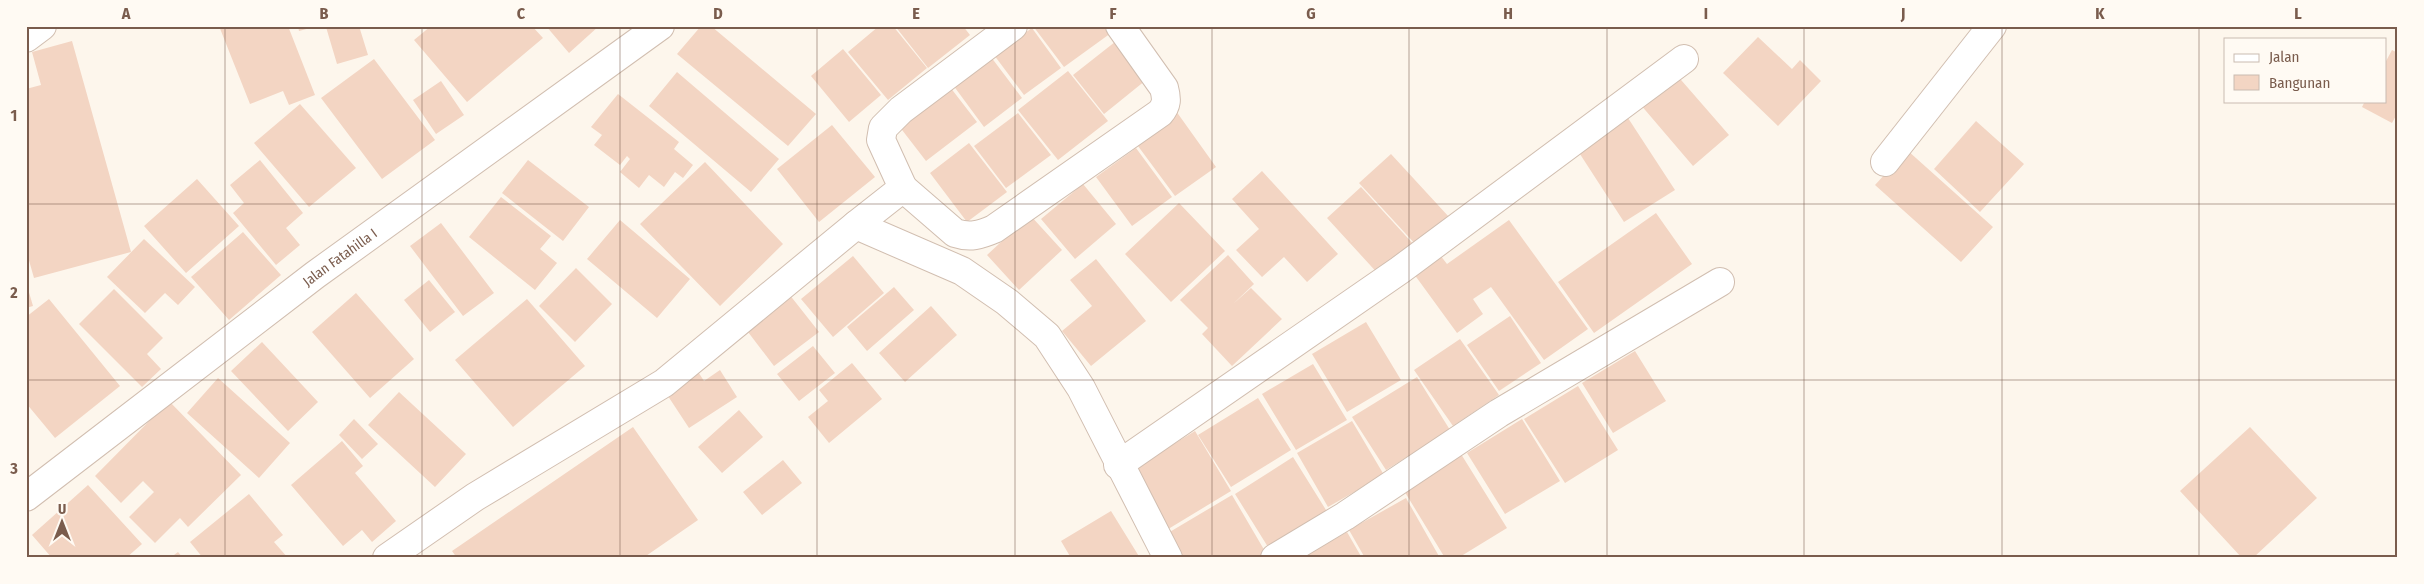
<svg xmlns="http://www.w3.org/2000/svg" width="2424" height="584" font-family="'Fira Sans Condensed',sans-serif">
  <style>
    .building { fill: #f3d5c3 }
    .lines { fill: none; stroke-linecap: round; stroke-linejoin: round }
    .minor-casing { stroke: #d1beb0; stroke-width: 30 }
    .minor { stroke: #fff; stroke-width: 28 }
    .grid { fill: none; stroke: #7a5c4d; stroke-width: 1; stroke-opacity: 0.55 }
    .labels { text-anchor: middle; stroke-width: 4; stroke-linejoin: round; paint-order: stroke }
    .street-label { font-size: 14px; fill: #7a5c4d; stroke: #fffaf3 }
    .neatline { fill: none; stroke: #7a5c4d; stroke-width: 2 }
    .grid-label { font-size: 16px; text-anchor: middle; font-weight: bold; fill: #7a5c4d }
  </style>
  <rect width="100%" height="100%" fill="#fdf6ec"/>
  <path class="building" d="M219 26H288L315 95 289 105 283 91 250 104Z
    M298 26H314V27L299 31Z
    M359 26 368 55 337 64 326 27Z
    M431 26H532L543 38 467 102 414 40Z
    M546 26H599L569 53Z
    M701 26H711L816 114 788 146 677 54Z
    M879 26H893L927 68 888 100 848 52Z
    M895 26H963L970 35 928 68Z
    M1033 26H1107L1111 33 1064 67Z
    M1032 28 1061 68 1024 95 994 55Z
    M1758 37 1792 69 1800 60 1821 81 1778 126 1723 73Z
    M1120 38 1151 76 1104 114 1073 75Z
    M72 41 131 252 34 278 26 250V89L41 85 32 52Z
    M843 49 881 95 849 122 811 76Z
    M2392 50 2398 53V112L2392 123 2362 107 2365 101H2385V63Z
    M991 57 1022 98 984 127 953 85Z
    M374 59 435 140 382 179 321 98Z
    M1068 71 1108 121 1058 160 1018 110Z
    M677 72 779 159 751 192 649 106Z
    M1675 73 1729 135 1693 166 1640 104Z
    M441 81 464 115 436 134 413 100Z
    M950 87 977 122 926 161 899 126Z
    M618 94 679 142 674 149 693 165 683 178 675 172 664 187 649 175 639 188 620 172 630 159 627 156 620 165 594 145 602 135 591 127Z
    M300 104 356 168 309 207 254 143Z
    M1176 111 1216 167 1175 196 1135 142Z
    M1018 113 1051 155 1006 188 974 146Z
    M1628 118 1675 190 1624 222 1578 151Z
    M1976 121 2024 164 1980 212 1934 169Z
    M832 125 875 177 819 222 777 169Z
    M969 143 1007 192 967 222 930 173Z
    M1136 148 1172 197 1132 226 1096 177Z
    M1907 150 1993 227 1961 262 1875 185Z
    M1391 154 1449 217 1417 246 1359 183Z
    M260 160 303 213 286 228 300 245 276 265 233 213 244 203 230 185Z
    M528 160 589 207 563 241 502 193Z
    M705 162 783 244 720 306 640 224Z
    M1262 171 1338 254 1307 282 1284 257 1262 277 1236 250 1259 229 1232 199Z
    M197 179 239 226 186 273 144 226Z
    M1083 184 1116 224 1075 259 1041 219Z
    M1361 187 1415 246 1381 277 1327 218Z
    M501 197 551 236 540 249 557 263 535 290 469 237Z
    M1179 203 1225 251 1171 302 1125 254Z
    M1656 213 1692 264 1594 333 1558 282Z
    M1030 215 1062 250 1019 290 987 255Z
    M620 220 690 279 657 318 587 259Z
    M1509 220 1588 329 1544 360 1491 287 1473 299 1483 314 1457 333 1414 274 1440 255 1447 264Z
    M441 223 494 293 463 316 410 246Z
    M243 232 281 275 229 320 191 277Z
    M144 239 195 287 178 305 165 293 145 313 107 277Z
    M1228 255 1254 284 1233 304 1251 288 1282 319 1232 366 1202 334 1208 328 1180 300Z
    M853 256 884 293 833 337 801 299Z
    M1096 259 1146 321 1091 366 1062 331 1092 306 1070 280Z
    M576 268 612 304 575 342 539 306Z
    M429 280 455 312 430 332 404 300Z
    M26 282 33 306 26 308Z
    M894 287 914 310 867 351 847 327Z
    M114 289 163 338 147 354 161 369 142 387 79 324Z
    M356 293 414 359 370 398 312 332Z
    M789 294 819 332 774 366 745 328Z
    M49 299 120 386 55 438 26 403V317Z
    M527 299 585 366 513 427 455 360Z
    M931 306 957 335 905 382 879 353Z
    M1510 316 1541 363 1499 391 1467 345Z
    M1366 322 1401 380 1347 412 1312 354Z
    M1460 339 1499 395 1453 426 1414 370Z
    M262 342 318 402 288 431 231 371Z
    M813 346 835 373 799 401 777 374Z
    M1635 351 1666 401 1613 433 1582 383Z
    M852 363 882 399 829 443 808 417 828 401 819 390Z
    M1313 364 1347 420 1296 450 1262 394Z
    M695 367 704 381 720 370 737 397 689 428 662 387Z
    M1417 377 1450 430 1386 470 1352 417Z
    M218 378 290 443 259 478 187 413Z
    M1578 386 1618 450 1565 483 1524 419Z
    M399 392 466 454 435 487 368 425Z
    M1258 398 1291 450 1231 487 1198 435Z
    M169 401 241 475 188 527 180 518 155 543 129 517 154 492 143 481 121 503 95 476Z
    M739 410 763 437 722 473 698 447Z
    M354 419 378 444 362 459 339 435Z
    M1522 419 1560 481 1505 514 1467 453Z
    M1352 421 1384 475 1328 507 1297 453Z
    M633 427 698 520 643 558H457L452 551Z
    M2250 427 2317 498 2253 558H2242L2180 491Z
    M1195 431 1231 491 1165 531 1128 472Z
    M342 441 363 466 355 473 396 521 372 542 362 530 343 546 291 485Z
    M1461 454 1507 528 1458 558H1445L1403 489Z
    M1293 457 1331 518 1273 555 1235 494Z
    M783 460 802 483 762 515 743 492Z
    M88 485 142 544 126 558H52L32 535Z
    M249 494 283 535 274 542 288 558H203L190 542Z
    M1232 495 1266 553 1259 558H1183L1168 533Z
    M1406 498 1440 558H1365L1349 530Z
    M1111 511 1140 558H1071L1061 541Z
    M1347 532 1362 558H1301Z
    M178 552 183 558H170Z"/>
  <g class="lines">
    <defs>
      <g id="minor">
        <path d="M26 38 42 26"/>
        <path d="M1885 162 1992 26"/>
        <path d="M903 188 955 233C970 238 980 235 994 229L1160 113C1167 105 1167 99 1164 88L1120 26"/>
        <path d="M856 225 903 188 881 140 883 128 901 110 1013 26"/>
        <path d="M1118 465 1400 270 1684 59"/>
        <path id="s1" d="M26 497 315 275 660 26"/>
        <path d="M387 558 475 497 664 383 856 225 962 271 1007 302 1047 336 1081 388 1168 558"/>
        <path d="M1275 558 1345 516 1499 413 1720 282"/>
      </g>
    </defs>
    <use href="#minor" class="minor-casing"/>
    <use href="#minor" class="minor"/>
  </g>
  <path class="grid" d="M225 26V558M422 26V558M620 26V558M817 26V558M1015 26V558M1212 26V558M1409 26V558M1607 26V558M1804 26V558M2002 26V558M2199 26V558M26 204H2398M26 380H2398"/>
  <g class="labels">
    <g class="street-label">
      <text dy="5" stroke="none"><textPath href="#s1" startOffset="395">Jalan Fatahilla I</textPath></text>
    </g>
  </g>
  <rect width="2424" height="584" fill="none" stroke="#fffaf3" stroke-width="55"/>
  <rect x="2224" y="38" width="162" height="65" fill="#fffaf3" stroke="#cabbb1"/>
  <rect x="2234" y="54" width="25" height="8" fill="#ffffff" stroke="#cabbb1"/>
  <text x="2269" y="62" font-size="15" fill="#7a5c4d">Jalan</text>
  <rect x="2234" y="75" width="25" height="15" fill="#f3d5c3" stroke="#cabbb1"/>
  <text x="2269" y="88" font-size="15" fill="#7a5c4d">Bangunan</text>
  <g transform="translate(62 522)" stroke="#fffaf3" stroke-width="4" paint-order="stroke">
  <path d="M0-4L9 19L0 12L-9 19Z" fill="#7a5c4d"/>
  <text y="-8" font-size="14" font-weight="bold" text-anchor="middle" fill="#7a5c4d">U</text>
  </g>
  <rect x="28" y="28" width="2368" height="528" class="neatline"/>
  <g class="grid-label">
    <text x="126" y="19">A</text>
    <text x="324" y="19">B</text>
    <text x="521" y="19">C</text>
    <text x="718" y="19">D</text>
    <text x="916" y="19">E</text>
    <text x="1113" y="19">F</text>
    <text x="1311" y="19">G</text>
    <text x="1508" y="19">H</text>
    <text x="1706" y="19">I</text>
    <text x="1903" y="19">J</text>
    <text x="2100" y="19">K</text>
    <text x="2298" y="19">L</text>
    <text x="14" y="121">1</text>
    <text x="14" y="298">2</text>
    <text x="14" y="474">3</text>
  </g>
</svg>
